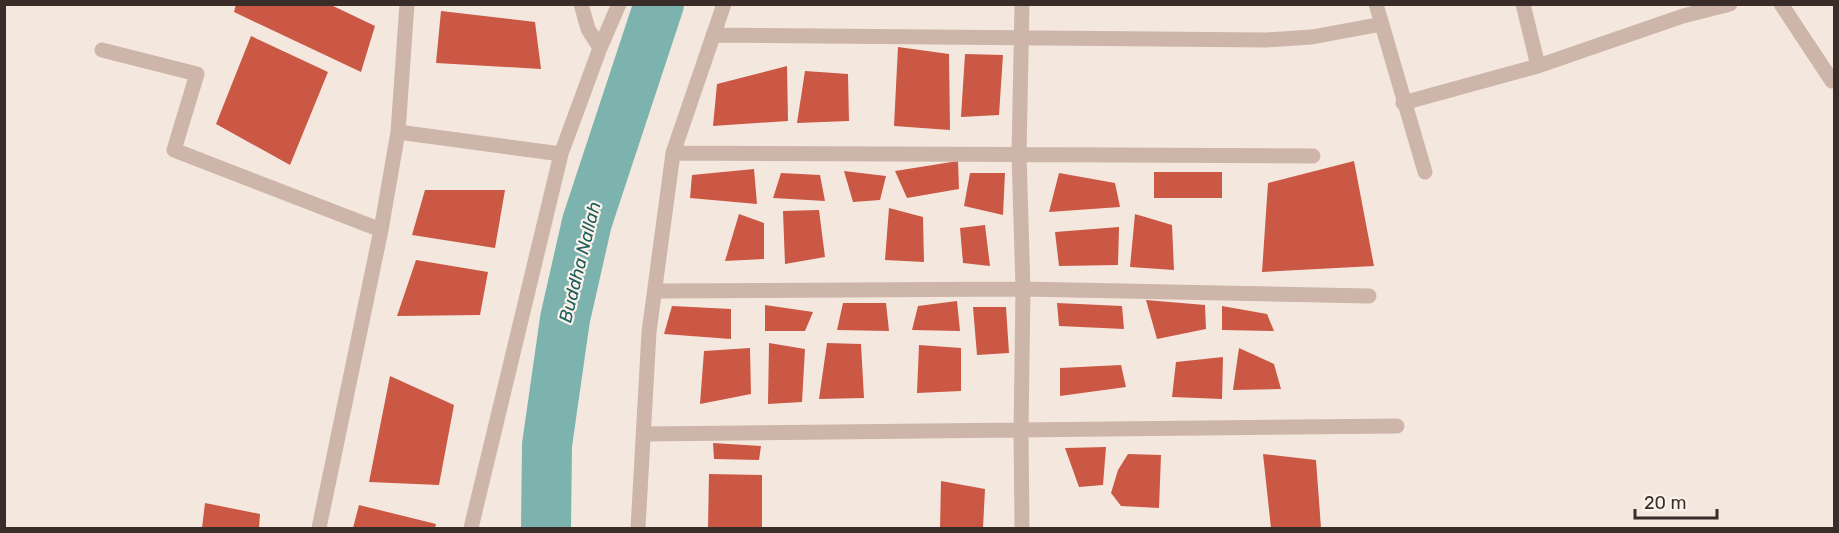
<svg xmlns="http://www.w3.org/2000/svg" width="1839" height="533" font-family="Rubik,sans-serif">
  <style>
    .lines { fill: none; stroke-linecap: round; stroke-linejoin: round }
    .river { stroke: #7cb3af; stroke-width: 50 }
    .building { fill: #cb5845 }
    .minor { stroke: #cdb6a9; stroke-width: 15 }
    .labels { text-anchor: middle; stroke-width: 4.5; stroke-linejoin: round; paint-order: stroke }
    .water-label { font-size: 18px; font-style: italic; fill: #1c5e5c; stroke: #fbf2eb }
  </style>
  <rect width="100%" height="100%" fill="#f4e8de"/>
  <g class="lines">
    <path class="river" d="M546 528 547 445 565 319 587 222 659 4"/>
  </g>
  <path class="building" d="M236 4H329L375 26 361 72 234 12Z
    M441 11 535 22 541 69 436 63Z
    M251 36 328 72 290 165 216 124Z
    M898 47 949 54 950 130 894 126Z
    M965 54 1003 55 999 115 961 117Z
    M787 66 788 121 713 126 717 84Z
    M805 71 848 74 849 121 797 123Z
    M958 161 959 189 907 198 895 171Z
    M1354 161 1374 266 1262 272 1268 183Z
    M754 169 757 204 690 198 692 175Z
    M844 171 886 176 880 200 853 202Z
    M1154 172H1222V198H1154Z
    M781 173 820 175 825 201 773 198Z
    M970 173H1005L1003 215 964 206Z
    M1059 173 1115 183 1120 207 1049 212Z
    M425 190H505L495 248 412 235Z
    M889 208 923 217 924 262 885 260Z
    M819 210 825 257 785 264 783 211Z
    M739 214 764 223V259L725 261Z
    M1135 214 1172 225 1174 270 1130 267Z
    M985 225 990 266 963 263 960 228Z
    M1119 227 1118 265 1059 266 1055 232Z
    M416 260 488 272 480 315 397 316Z
    M1146 300 1205 305 1206 329 1157 339Z
    M957 301 960 331 912 330 918 306Z
    M843 303H886L889 331 837 330Z
    M1057 303 1122 306 1124 329 1059 326Z
    M765 305 813 312 805 331H765Z
    M672 306 731 309V339L664 334Z
    M1222 306 1267 314 1274 331 1222 330Z
    M973 307H1006L1009 353 977 355Z
    M769 343 805 349 802 402 768 404Z
    M827 343 861 344 864 398 819 399Z
    M919 345 961 348V391L917 393Z
    M750 348 751 394 700 404 704 351Z
    M1239 348 1274 364 1281 389 1233 390Z
    M1223 357 1222 399 1172 397 1176 362Z
    M1121 365 1126 387 1060 396V368Z
    M390 376 454 405 439 485 369 482Z
    M713 443 761 446 759 460 714 459Z
    M1106 447 1103 485 1079 487 1065 448Z
    M1128 454 1161 455 1159 508 1121 506 1111 493 1118 470Z
    M1263 454 1316 460 1321 528H1271Z
    M709 474 762 475V528H708Z
    M941 481 985 489 983 528H940Z
    M205 503 260 514 259 528H202Z
    M359 505 436 524 435 528H353Z"/>
  <g class="lines">
    <path class="minor" d="M581 4 588 29 600 48
      M1376 4 1425 172
      M1523 4 1538 66
      M1781 4 1832 81 1834 80
      M713 35 1266 40 1312 37 1382 24
      M102 50 197 74 174 150 381 230
      M1403 103 1538 66 1683 16 1730 4
      M398 132 561 154
      M673 153 1313 156
      M656 291 1023 289 1369 296
      M644 434 1397 426
      M319 528 381 230 398 132 407 4
      M471 528 561 154 600 48 619 4
      M638 528 649 332 673 153 724 4
      M1022 528 1021 431 1023 289 1019 154 1022 4"/>
  </g>
  <g class="labels">
    <g class="water-label">
      <text transform="translate(580 262) rotate(-76)" y="6">Buddha Nallah</text>
    </g>
  </g>
  <rect width="1839" height="533" fill="none" stroke="#3a2d29" stroke-width="12"/>
  <path d="M1635 509v9h82v-9" fill="none" stroke="#3a2d29" stroke-width="3"/>
  <text x="1644" y="509" font-size="18" fill="#3a2d29" stroke="#fbf2eb" stroke-width="4.5" paint-order="stroke">20 m</text>
</svg>
